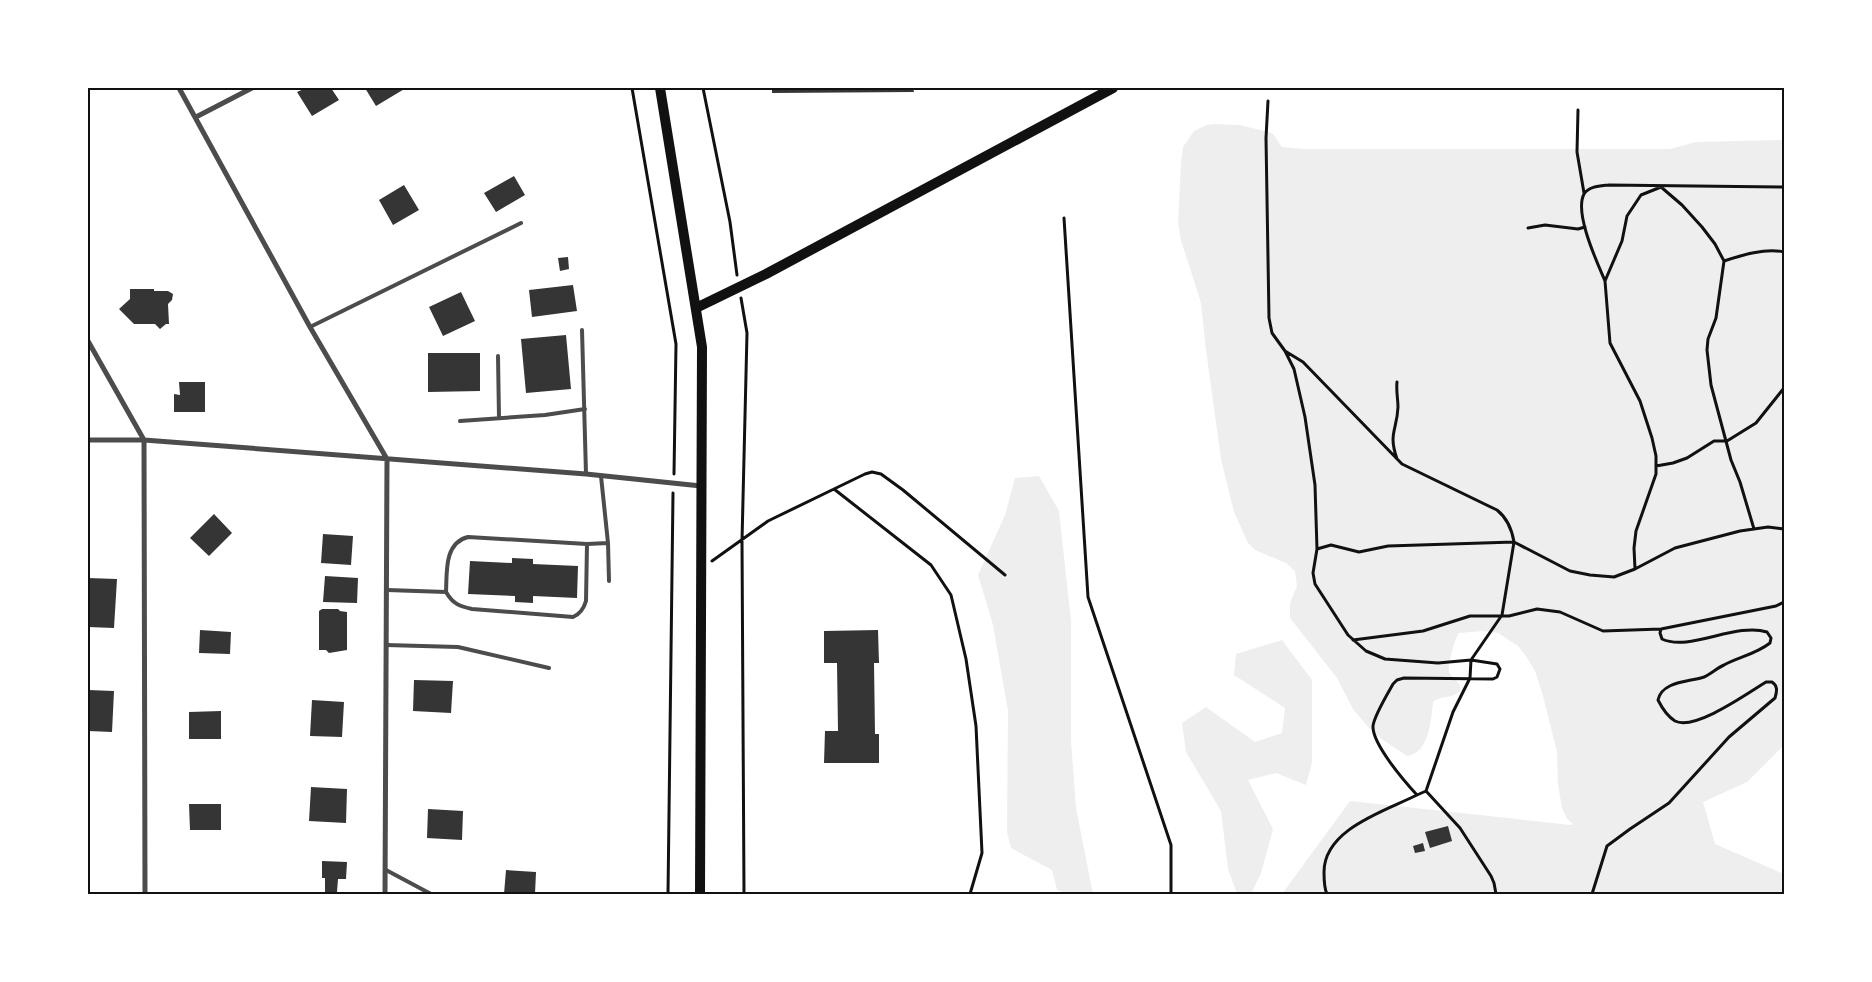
<svg xmlns="http://www.w3.org/2000/svg" width="1872" height="982" font-family="'PT Sans Narrow',sans-serif">
  <style>
    .green { fill: #eee }
    .building { fill: #353535 }
    .lines { fill: none; stroke-linecap: round; stroke-linejoin: round }
    .path { stroke: #111; stroke-width: 3 }
    .service { stroke: #4c4c4c; stroke-width: 4 }
    .minor { stroke: #4c4c4c; stroke-width: 5 }
    .secondary { stroke: #111; stroke-width: 10 }
    .neatline { fill: none; stroke: #111; stroke-width: 2 }
  </style>
  <rect width="100%" height="100%" fill="#fff"/>
  <path class="green" d="M1214 124 1239 125 1269 132 1273 134 1282 147 1303 149H1670L1696 142 1784 140V745L1747 782 1703 802 1715 844 1784 874V894H1282L1350 801 1571 825 1573 824 1567 819 1562 808 1558 785 1557 752 1543 696 1535 671 1526 656 1518 646 1498 633 1483 631 1459 633C1455 638 1447 667 1449 672 1451 677 1457 680 1460 685V691C1452 699 1441 695 1433 702 1431 719 1430 753 1407 756L1383 740 1369 728 1353 709 1337 678 1290 618V603L1297 586 1295 571 1286 563 1255 550 1248 543 1234 512 1221 459 1206 350 1201 303 1181 240 1178 223 1181 163 1183 147 1194 131 1207 125Z
    M1039 476 1059 511 1071 621V741L1076 808 1093 894H1067L1057 890 1052 870 1011 848 1007 832 1008 711 993 625 978 575 1005 515 1015 478Z
    M1282 640 1312 680V763L1306 785 1276 773 1248 780 1273 829 1261 873 1251 894H1237L1228 869 1221 811 1186 752 1182 723 1206 707 1255 742 1282 733 1285 708 1234 675 1236 654Z"/>
  <path class="building" d="M306 88H331L339 100 312 116 297 92Z
    M365 88H406L376 106Z
    M772 88H913L914 92 772 93Z
    M514 176 525 195 496 212 484 193Z
    M404 185 419 210 393 225 379 200Z
    M568 257 569 269 560 271 558 258Z
    M573 285 577 311 532 317 529 290Z
    M130 289H154V291H168L173 294 172 300 168 304 169 324H166L160 329 155 324H134L119 309 130 299Z
    M461 292 475 321 443 336 429 307Z
    M566 335 571 389 526 393 521 339Z
    M428 353H480V391L428 392Z
    M179 382H205V412H174V394L180 395Z
    M214 514 232 533 209 556 190 538Z
    M323 534 353 536 351 565 321 563Z
    M512 558 533 559V564L578 566 577 598 533 596V603L515 602V596L468 594 470 561 512 563Z
    M325 576 358 578 357 603 323 602Z
    M88 578 117 579 114 628 88 627Z
    M322 609H338L340 611 347 612V650L329 653 326 650H319V611Z
    M200 630 231 632 230 654 199 653Z
    M878 630 879 663H874L875 734H879V763H824L825 731H838L837 663H824V631Z
    M414 680 453 681 451 713 413 711Z
    M88 690 114 691 112 732 88 731Z
    M312 700 344 702 342 737 310 736Z
    M221 711V739H189V712Z
    M311 787 347 789 346 823 309 821Z
    M189 804H221V830H190Z
    M428 809 463 811 462 840 427 838Z
    M1448 826 1452 841 1430 848 1425 832Z
    M1423 843 1425 851 1415 853 1413 846Z
    M322 861 347 862 346 879H338L337 892 346 893V894H302L305 892H325V878H322Z
    M506 870 536 872 535 894H504Z"/>
  <g class="lines">
    <path class="path" d="M632 88 676 344 674 474
      M703 88 730 222 737 275
      M1268 101 1266 138 1269 318 1272 333 1285 351 1294 369 1305 417 1315 485 1317 549 1313 573 1315 584 1348 635 1366 651 1385 659 1438 663 1471 660 1497 664 1500 669 1497 677 1493 679 1404 678 1397 680 1393 684C1388 693 1374 716 1373 726 1372 744 1405 782 1417 795L1426 791
      M1578 110 1577 152 1584 193
      M1064 218 1088 597 1171 845V894
      M1528 228 1545 225 1578 229 1585 227
      M1724 261C1742 255 1765 248 1784 252
      M1605 281C1597 262 1574 213 1584 194 1589 186 1600 186 1609 185L1784 187
      M741 298 747 333 742 541 744 894
      M1285 351 1303 362 1402 464 1497 510C1507 518 1512 530 1514 542L1502 615 1471 660 1470 678 1453 712 1426 791 1460 828 1491 876 1494 883 1496 894
      M1397 382C1396 391 1398 399 1398 407 1397 431 1388 433 1397 459
      M1656 466 1673 463 1687 458 1714 441H1727L1756 423 1784 388
      M834 489 931 565 951 595 966 659 976 726 982 853 970 894
      M1317 549 1331 545 1359 552 1388 546 1514 542 1570 571 1590 575 1614 577 1635 569 1634 548 1636 531 1656 474V456L1652 438 1640 401 1610 343 1605 281 1622 241 1627 216 1641 195 1661 187 1682 205 1702 227 1715 244 1724 261 1716 318 1708 339 1707 350 1711 385 1731 460 1740 482 1754 529
      M712 561 768 521 834 489 865 474 872 472 881 474 903 490 1005 575
      M1635 569 1675 548 1740 531 1768 527 1784 529
      M1353 640 1423 631 1470 616H1509L1537 609 1560 612 1603 631 1661 629 1776 606 1784 602
      M668 894 673 493
      M1327 894C1324 888 1324 879 1324 872 1324 829 1385 811 1417 795
      M1592 894 1607 846 1630 829 1669 803 1729 737 1775 698C1777 691 1778 686 1772 682H1766C1748 693 1695 731 1675 721 1667 716 1662 708 1658 700 1662 681 1689 682 1704 677 1711 674 1717 668 1724 665 1739 657 1756 654 1770 643L1771 638 1767 632C1736 622 1689 652 1662 639L1660 633 1661 629"/>
    <path class="service" d="M310 327 521 223
      M582 330 586 474
      M498 356 499 418
      M460 421 545 415 585 409
      M608 543 609 581
      M587 544 608 543 601 476
      M387 590 446 592C453 604 459 606 472 609L573 617C580 614 584 608 586 601L587 544 468 537C444 543 447 572 446 592
      M386 645 458 647 549 668
      M386 870 431 894"/>
    <path class="minor" d="M179 88 310 327 387 459 385 894
      M196 117 252 88
      M88 341 144 440 145 894
      M88 440H144L586 474 701 486"/>
    <path class="secondary" d="M660 88 702 347 700 894
      M696 308 766 274 1113 88"/>
  </g>
  <rect width="1872" height="982" fill="none" stroke="#ffffff" stroke-width="178"/>
  <rect x="89" y="89" width="1694" height="804" class="neatline"/>
</svg>
